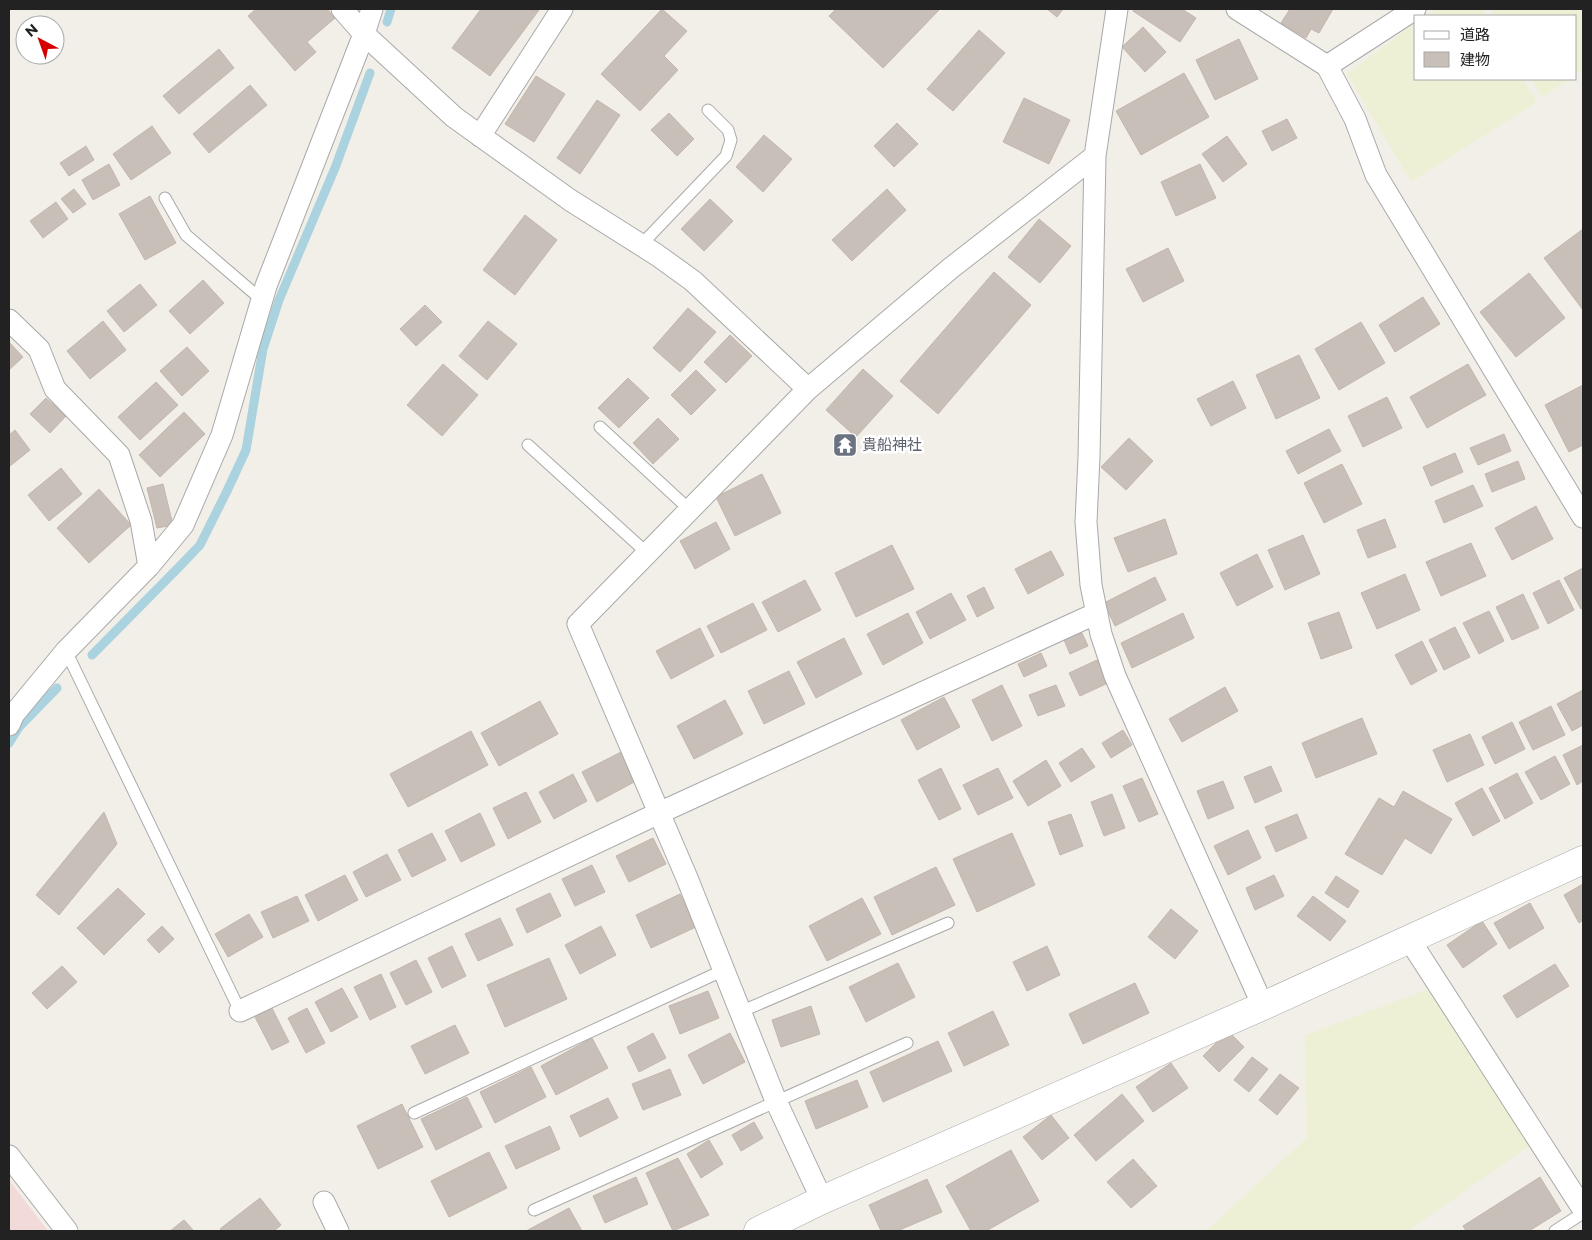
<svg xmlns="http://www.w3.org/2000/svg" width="1592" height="1240" font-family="Montserrat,'Noto Sans JP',sans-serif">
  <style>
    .commercial { fill: #f2dad9 }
    .farmland { fill: #eef0d5 }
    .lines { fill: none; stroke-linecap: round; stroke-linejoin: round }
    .stream { stroke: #aad3df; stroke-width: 9 }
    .building { fill: #c7bfb8; stroke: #c4b6ab }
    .service-casing { stroke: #a9a9a9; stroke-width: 13 }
    .minor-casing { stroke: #a9a9a9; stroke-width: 23 }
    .tertiary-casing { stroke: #a9a9a9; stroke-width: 29 }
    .service { stroke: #fff; stroke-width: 11 }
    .minor { stroke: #fff; stroke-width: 21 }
    .tertiary { stroke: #fff; stroke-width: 28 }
    .labels { text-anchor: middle; stroke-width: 5; stroke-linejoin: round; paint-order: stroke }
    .worship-label { font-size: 15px; fill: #5b616d; stroke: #fff; text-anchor: start }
  </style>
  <rect width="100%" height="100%" fill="#f2efe9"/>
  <path class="commercial" d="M9 1180 48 1231H9Z"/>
  <path class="farmland" d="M1436 9H1483L1487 16H1425Z
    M1490 9H1583V70L1576 75V16H1494Z
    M1416 22V79H1523L1537 102 1411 182 1347 74Z
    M1531 79H1570L1542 97Z
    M1429 989 1534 1143 1408 1231H1203L1208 1229 1307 1138 1305 1035Z"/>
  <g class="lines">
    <path class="stream" d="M387 22 391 9
      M92 655 179 567 200 545 227 491 246 450 263 349 279 300 335 168 370 73
      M9 743 19 727 57 688"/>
  </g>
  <path class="building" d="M256 9H327L335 18 307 42 316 52 295 71 248 16Z
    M481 9 539 10 490 76 452 48Z
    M662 9 687 31 664 56 678 70 640 111 601 74Z
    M836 9H940L883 68 829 16Z
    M1047 9H1063L1057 17Z
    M1134 9H1182L1196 18 1180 42 1133 11Z
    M1290 9H1333L1319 33 1311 29 1306 38 1281 23Z
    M1143 27 1166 52 1145 72 1122 47Z
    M979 30 1005 53 953 111 927 89Z
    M1239 39 1258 79 1215 100 1196 60Z
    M219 49 234 68 179 114 163 96Z
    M1184 73 1209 117 1141 155 1116 111Z
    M536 76 565 94 534 142 505 124Z
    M250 85 267 105 209 153 193 134Z
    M1024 98 1070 120 1049 164 1003 142Z
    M597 100 620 115 580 174 557 158Z
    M669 113 694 139 677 156 651 130Z
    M1287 119 1297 138 1272 151 1262 131Z
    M897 123 918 144 894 167 874 146Z
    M152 126 171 153 131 180 113 154Z
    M764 135 792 159 763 192 736 167Z
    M1227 136 1247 164 1223 182 1202 154Z
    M86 146 94 160 69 176 60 163Z
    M109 164 120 185 93 200 82 180Z
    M1200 164 1216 198 1176 216 1161 182Z
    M74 189 86 204 73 213 61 199Z
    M887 189 906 210 852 261 832 240Z
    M150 196 176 243 145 260 119 214Z
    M710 199 733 221 704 251 681 229Z
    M56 202 68 219 43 238 30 221Z
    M525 215 557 240 515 295 483 270Z
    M1039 219 1071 246 1040 283 1008 257Z
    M1583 229V310L1544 258Z
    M1168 248 1184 281 1143 302 1126 269Z
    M994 272 1031 305 938 414 900 381Z
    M1529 273 1565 318 1516 357 1480 312Z
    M203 280 224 303 190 334 169 311Z
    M140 284 157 305 124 332 107 311Z
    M1423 297 1440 324 1395 352 1379 325Z
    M425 305 442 322 416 346 400 329Z
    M688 308 716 332 680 372 653 348Z
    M103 321 126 350 90 379 67 351Z
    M488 321 517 344 487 380 459 356Z
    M1361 322 1385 363 1339 390 1315 349Z
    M730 335 752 356 726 383 704 362Z
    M9 342 23 357 9 370Z
    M187 347 209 371 182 396 160 371Z
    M1299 355 1320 398 1276 419 1256 375Z
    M443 364 478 395 442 436 407 405Z
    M1468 364 1486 395 1427 428 1410 397Z
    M863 369 893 396 856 437 826 410Z
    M696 370 716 390 691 415 671 395Z
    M628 378 649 398 619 428 598 408Z
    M1233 381 1246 408 1211 426 1197 399Z
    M156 382 178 405 140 440 118 417Z
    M1583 385V445L1569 452 1545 405Z
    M1387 397 1402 428 1363 447 1348 416Z
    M46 398 66 416 50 433 30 414Z
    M184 412 205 434 160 477 139 455Z
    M658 418 679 439 653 464 633 443Z
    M1329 429 1341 451 1298 474 1286 451Z
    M15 430 30 450 10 466 9 465V435Z
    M1504 434 1511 451 1478 465 1470 448Z
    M1129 438 1153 461 1126 490 1101 467Z
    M1455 453 1463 472 1431 486 1423 467Z
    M1518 461 1525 479 1492 492 1485 474Z
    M1342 464 1362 504 1324 523 1304 483Z
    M61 468 82 494 49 521 28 495Z
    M762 474 781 513 735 536 716 497Z
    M163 484 173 525 157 528 147 488Z
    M1473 485 1483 506 1444 523 1435 501Z
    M99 489 131 525 89 563 57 528Z
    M1536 506 1553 539 1512 560 1495 528Z
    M1165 519 1177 554 1128 572 1114 538Z
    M1385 519 1396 547 1368 558 1357 530Z
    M716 522 730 549 695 569 680 541Z
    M1303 535 1320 574 1285 590 1268 550Z
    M1471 543 1486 576 1441 596 1426 562Z
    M892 545 914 589 856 617 835 573Z
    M1051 551 1064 575 1028 594 1015 569Z
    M1257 554 1273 587 1237 606 1220 573Z
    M1583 568V608L1581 609 1564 578Z
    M1405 574 1420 610 1377 629 1361 593Z
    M1155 577 1166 600 1115 626 1104 603Z
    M805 580 821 610 778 632 762 602Z
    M1559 580 1574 610 1548 624 1533 593Z
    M984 587 994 608 977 617 967 596Z
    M951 593 966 620 930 639 916 612Z
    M1523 594 1539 628 1512 640 1496 607Z
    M753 603 767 630 721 653 707 626Z
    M1489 611 1504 641 1479 654 1463 623Z
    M1339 612 1352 648 1321 659 1308 623Z
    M908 613 923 643 883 665 867 634Z
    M1183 613 1194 638 1132 668 1121 643Z
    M1455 627 1470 657 1444 670 1429 640Z
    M700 628 714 656 671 679 656 651Z
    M1082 633 1088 646 1070 654 1064 640Z
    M844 638 862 674 816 698 797 662Z
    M1422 641 1437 671 1411 685 1395 655Z
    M1041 653 1047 666 1024 677 1018 664Z
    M1097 660 1108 683 1080 696 1069 673Z
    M789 671 805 704 764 724 748 691Z
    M1002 685 1022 726 992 741 972 700Z
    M1056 685 1065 706 1038 716 1029 695Z
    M1225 687 1238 711 1182 742 1169 719Z
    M1583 690V725L1572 731 1557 704Z
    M944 697 960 727 917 750 901 720Z
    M725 700 743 734 694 759 677 726Z
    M540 701 558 734 499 766 481 733Z
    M1551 706 1565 735 1533 750 1519 722Z
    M1362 718 1377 754 1316 778 1302 743Z
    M1512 722 1525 749 1495 764 1482 737Z
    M1123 730 1132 745 1111 758 1102 743Z
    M471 731 488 765 408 807 390 774Z
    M1470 734 1484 765 1447 782 1433 750Z
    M1583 745V781L1577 785 1563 755Z
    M1082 748 1095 767 1071 782 1059 763Z
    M621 752 636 781 597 802 582 772Z
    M1555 756 1570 784 1541 800 1525 772Z
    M1046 760 1061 786 1028 806 1013 781Z
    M1271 766 1282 791 1255 803 1244 777Z
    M941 768 961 809 939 820 918 780Z
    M998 768 1013 798 978 815 963 785Z
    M1517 773 1533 803 1505 819 1489 788Z
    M573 774 587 801 554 819 539 792Z
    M1142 778 1158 814 1139 822 1123 786Z
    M1223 781 1234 808 1208 819 1197 791Z
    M1482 788 1500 821 1473 836 1455 803Z
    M1403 791 1452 819 1431 854 1405 838 1382 875 1345 854 1379 798 1394 807Z
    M526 792 541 822 508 839 493 808Z
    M1112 794 1125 828 1104 836 1091 802Z
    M104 812 117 844 59 915 36 895Z
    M480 813 495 845 461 862 445 831Z
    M1071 814 1083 846 1060 855 1048 822Z
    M1297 814 1307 838 1276 852 1265 827Z
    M1248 830 1261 858 1228 875 1214 846Z
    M432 833 446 860 412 877 398 850Z
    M1012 833 1035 885 977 912 953 859Z
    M653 838 666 864 629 882 616 856Z
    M387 854 401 880 366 897 353 872Z
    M592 865 605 892 575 906 562 879Z
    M936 867 955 905 892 935 874 897Z
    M345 875 358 900 318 921 305 895Z
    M1274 875 1284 896 1255 910 1246 888Z
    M1336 876 1359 891 1348 908 1325 893Z
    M1583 884V920L1579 923 1564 895Z
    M118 888 145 914 104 955 77 928Z
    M550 893 561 916 527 933 516 909Z
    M680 894 696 927 651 948 636 915Z
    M297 896 309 921 273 938 261 912Z
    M1313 896 1346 921 1330 941 1297 916Z
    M862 898 881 934 827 961 809 926Z
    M1530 903 1544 928 1509 949 1494 923Z
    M1171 909 1198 931 1175 959 1148 937Z
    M249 914 263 937 228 957 215 934Z
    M500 918 513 945 478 961 465 934Z
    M1482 921 1497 944 1463 968 1447 945Z
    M162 926 174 939 159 953 147 940Z
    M601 926 616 955 580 974 565 945Z
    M452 946 466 976 442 988 428 958Z
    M1047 946 1060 975 1027 991 1013 962Z
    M549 958 567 999 505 1027 487 985Z
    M416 960 432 992 406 1005 390 973Z
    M898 963 915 997 866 1022 849 987Z
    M1555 964 1569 986 1517 1018 1503 996Z
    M62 966 77 982 47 1009 32 993Z
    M381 974 396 1007 370 1020 354 987Z
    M1135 983 1149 1013 1083 1044 1069 1014Z
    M342 988 358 1017 331 1032 315 1002Z
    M708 991 719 1018 680 1034 669 1006Z
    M811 1006 820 1034 781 1047 772 1020Z
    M272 1008 289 1042 272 1050 255 1017Z
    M307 1008 325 1043 306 1053 288 1018Z
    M993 1011 1009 1045 964 1066 948 1033Z
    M455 1025 469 1053 425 1074 411 1046Z
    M1228 1031 1244 1047 1219 1072 1203 1056Z
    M653 1033 666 1058 639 1072 627 1047Z
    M730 1033 745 1062 703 1084 688 1055Z
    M592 1038 608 1068 556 1095 541 1066Z
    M938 1041 952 1071 883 1102 870 1072Z
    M1252 1057 1268 1069 1249 1092 1234 1080Z
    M1171 1063 1188 1088 1153 1112 1136 1087Z
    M531 1067 546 1097 495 1123 480 1092Z
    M670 1069 681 1095 643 1110 632 1084Z
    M1280 1074 1299 1088 1277 1115 1259 1100Z
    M857 1080 868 1107 816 1129 805 1101Z
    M1122 1094 1144 1121 1096 1161 1074 1135Z
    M467 1097 482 1127 436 1150 421 1119Z
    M608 1098 618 1118 580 1137 570 1116Z
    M402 1104 423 1147 378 1169 357 1126Z
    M1051 1115 1069 1138 1042 1160 1023 1137Z
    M754 1122 763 1138 741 1151 732 1135Z
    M550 1126 560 1149 516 1169 505 1146Z
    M709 1140 723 1164 701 1178 687 1154Z
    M1011 1150 1039 1201 986 1231H971L946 1186Z
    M489 1152 507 1188 449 1217 431 1181Z
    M678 1158 709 1215 673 1231 646 1173Z
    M1133 1159 1157 1186 1131 1208 1107 1182Z
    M636 1177 648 1204 605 1223 593 1196Z
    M1540 1177 1561 1211 1529 1231H1466L1463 1226Z
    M927 1179 942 1212 897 1231H881L869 1205Z
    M260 1198 281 1225 274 1231H222L220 1229Z
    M569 1208 582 1231H526Z
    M184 1220 194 1231H170Z"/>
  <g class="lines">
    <defs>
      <path id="service" d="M165 198 186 235 262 300
        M641 245 726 156 731 140 728 130 708 110
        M600 427 690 510
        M528 445 647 553
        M66 651 240 1011
        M740 1012 948 923
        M414 1113 724 970
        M534 1210 907 1043
        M1555 1231 1583 1213"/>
      <path id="minor" d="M342 9 364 34 454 117 570 200 657 255 693 281 808 389
        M1117 9 1095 156 1089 457 1086 522 1091 585 1101 634 1115 676 1263 1006
        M1237 9 1327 66 1355 119 1376 175 1583 517
        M1327 66 1415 9
        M480 136 562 9
        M9 320 39 349 55 389 119 455 141 521 149 566
        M9 725 14 714 66 651 149 566 183 525 222 435 266 286 364 34 372 9
        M1409 939 1583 1209
        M240 1011 659 813 1097 613
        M9 1156 67 1231
        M822 1200 776 1101 687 878 578 624 808 389 951 268 1095 156
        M324 1202 338 1231"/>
      <path id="tertiary" d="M758 1231 822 1200 1263 1006 1583 860"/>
    </defs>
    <use href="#service" class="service-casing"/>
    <use href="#minor" class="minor-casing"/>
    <use href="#tertiary" class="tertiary-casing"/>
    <use href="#service" class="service"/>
    <use href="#minor" class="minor"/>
    <use href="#tertiary" class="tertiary"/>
  </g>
  <defs>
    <symbol id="temple-square" viewBox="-11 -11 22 22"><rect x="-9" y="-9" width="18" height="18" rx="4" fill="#6b7280" stroke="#fff"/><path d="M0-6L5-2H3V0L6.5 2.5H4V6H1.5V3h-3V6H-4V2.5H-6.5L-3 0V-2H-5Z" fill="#fff"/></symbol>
  </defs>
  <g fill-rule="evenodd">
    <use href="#temple-square" x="831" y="431" width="28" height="28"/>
  </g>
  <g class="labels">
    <g class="worship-label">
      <text x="862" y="450">貴船神社</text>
    </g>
  </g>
  <rect width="1592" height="1240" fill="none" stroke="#222222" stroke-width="20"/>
  <rect x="1414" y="15" width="162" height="65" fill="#ffffff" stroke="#a7a7a7"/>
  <rect x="1424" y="31" width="25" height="8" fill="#ffffff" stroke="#a7a7a7"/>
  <text x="1460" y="40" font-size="15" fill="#222222">道路</text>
  <rect x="1424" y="52" width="25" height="15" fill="#c7bfb8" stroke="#a7a7a7"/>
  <text x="1460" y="65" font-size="15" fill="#222222">建物</text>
  <g transform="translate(40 40) rotate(319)"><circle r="24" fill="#ffffff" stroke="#a7a7a7"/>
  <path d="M0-4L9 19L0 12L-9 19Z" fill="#d40000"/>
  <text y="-8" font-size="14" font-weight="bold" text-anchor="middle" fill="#222222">N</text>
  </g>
</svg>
